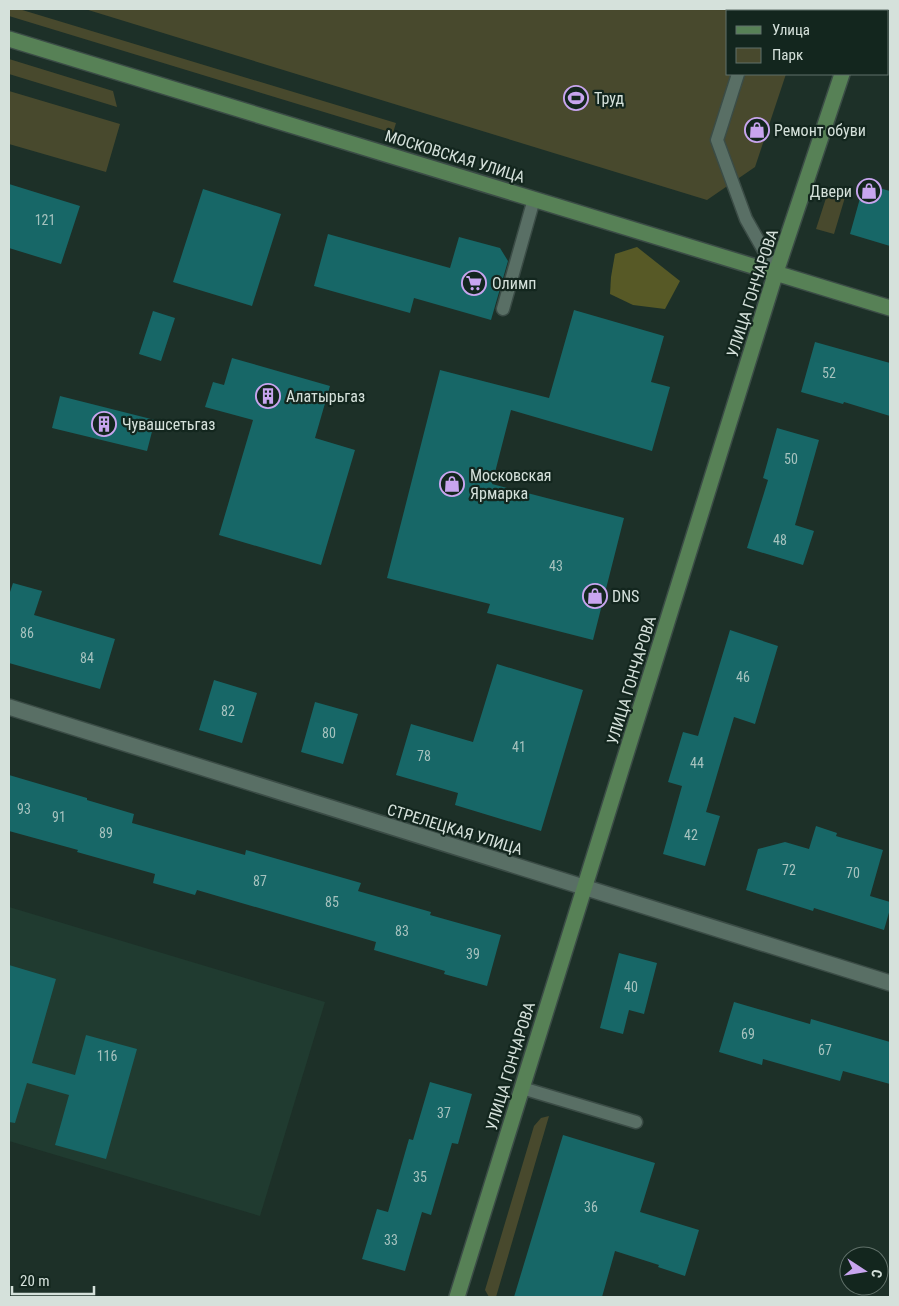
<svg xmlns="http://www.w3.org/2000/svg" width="899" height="1306" font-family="'Roboto Condensed',sans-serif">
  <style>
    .built { fill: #203b30 }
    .green { fill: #48492d }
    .forest { fill: #575926 }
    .building { fill: #176767 }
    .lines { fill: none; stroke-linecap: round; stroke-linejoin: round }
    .lane-casing { stroke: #3b4c46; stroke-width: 15 }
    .street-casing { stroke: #3b4c46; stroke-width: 18 }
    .secondary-casing { stroke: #3b4c46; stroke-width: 18 }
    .lane { stroke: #596f65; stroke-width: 12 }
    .street { stroke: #596f65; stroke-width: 15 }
    .secondary { stroke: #578156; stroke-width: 15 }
    .labels { text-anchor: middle; stroke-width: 4.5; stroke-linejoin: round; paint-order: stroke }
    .number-label { font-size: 14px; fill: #a6c2be }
    .poi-label { font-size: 16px; fill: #d5e1db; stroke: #13261e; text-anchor: start }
    .street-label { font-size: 16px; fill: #d5e1db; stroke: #13261e }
  </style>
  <rect width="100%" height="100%" fill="#1d3028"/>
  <path class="built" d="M9 907 325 1002 260 1216 9 1141Z"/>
  <path class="green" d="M9 9H19L396 123 393 133 9 16Z
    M85 9H808L807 11H728V74H786L755 167 707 200Z
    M9 59 113 91 117 107 9 74Z
    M9 91 120 124 106 172 9 144Z
    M836 191 846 194 834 234 816 229 827 195Z
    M549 1116 496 1297H489L485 1290 534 1126 541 1118Z"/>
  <path class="forest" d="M637 247 680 281 665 309 633 305 610 294 611 277 615 254Z"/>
  <path class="building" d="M9 184 80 206 61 264 9 248Z
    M864 184 890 191V246L850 234Z
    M203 189 281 214 252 306 173 282Z
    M328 234 450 268 459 237 500 248 508 261 491 320 414 298 410 313 314 286Z
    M574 310 664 336 651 382 670 387 652 451 511 410 492 484 624 518 593 640 487 613 490 604 387 578 440 370 549 398Z
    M153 311 175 318 161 361 139 354Z
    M815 342 890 363V416L844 402 843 404 801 392Z
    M232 358 330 386 315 438 355 450 321 565 219 535 253 420 205 407 213 382 224 385Z
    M60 396 155 420 147 451 52 428Z
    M777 428 819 440 795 525 814 531 803 565 747 548 768 480 763 478Z
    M13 583 42 591 34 615 115 639 100 689 9 663V595Z
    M730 630 778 646 755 724 734 717 706 812 720 816 705 866 663 854 682 786 668 782 683 732 698 736Z
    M497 664 583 690 541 831 455 805 458 793 396 775 411 724 473 742Z
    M214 680 257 693 242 743 199 730Z
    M315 702 358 714 343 764 301 752Z
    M9 775 87 798V800L134 814 132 823 245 855 246 850 361 883 358 891 431 912 430 915 501 935 487 986 444 974 445 971 374 950 376 942 197 890 195 895 153 883 155 874 77 852 78 850 9 831Z
    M816 826 837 833 836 836 883 850 870 896 890 902V909L884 930 814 908 813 911 746 890 758 849 785 842 809 849Z
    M619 953 657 963 644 1014 629 1010 623 1034 600 1028Z
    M9 965 56 979 32 1063 75 1075 86 1035 137 1049 106 1159 55 1145 69 1095 27 1083 15 1123 9 1122Z
    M734 1002 810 1024 811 1019 890 1042V1084L843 1071 840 1081 763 1059 762 1065 719 1052Z
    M430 1082 472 1094 458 1144 452 1143 431 1215 422 1212 405 1271 362 1259 377 1209 388 1212 409 1139 413 1140Z
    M563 1135 655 1163 640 1212 699 1230 685 1276 658 1267 659 1265 615 1251 602 1297H514Z"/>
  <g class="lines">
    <defs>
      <path id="lane" d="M738 74 717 140 746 219 776 272
        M503 309 534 199
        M522 1088 636 1122"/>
      <path id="street" d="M9 707 890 983"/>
      <path id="secondary" d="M862 11 863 9
        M9 39 890 308
        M457 1297 776 272 842 74"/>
    </defs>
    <use href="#lane" class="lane-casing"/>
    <use href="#street" class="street-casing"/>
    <use href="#secondary" class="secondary-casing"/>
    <use href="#lane" class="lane"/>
    <use href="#street" class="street"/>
    <use href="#secondary" class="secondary"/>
  </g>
  <defs>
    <symbol id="stadium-ring" viewBox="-11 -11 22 22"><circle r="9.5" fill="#13261e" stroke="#c8a5ef" stroke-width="1.5"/><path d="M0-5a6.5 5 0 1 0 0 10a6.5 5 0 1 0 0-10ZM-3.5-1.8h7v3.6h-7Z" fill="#c8a5ef"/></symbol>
    <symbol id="shop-ring" viewBox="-11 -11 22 22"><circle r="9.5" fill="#13261e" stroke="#c8a5ef" stroke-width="1.5"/><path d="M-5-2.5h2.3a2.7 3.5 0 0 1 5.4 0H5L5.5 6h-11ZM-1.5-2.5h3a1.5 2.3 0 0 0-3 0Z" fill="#c8a5ef"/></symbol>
    <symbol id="supermarket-ring" viewBox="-11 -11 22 22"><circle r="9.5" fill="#13261e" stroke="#c8a5ef" stroke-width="1.5"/><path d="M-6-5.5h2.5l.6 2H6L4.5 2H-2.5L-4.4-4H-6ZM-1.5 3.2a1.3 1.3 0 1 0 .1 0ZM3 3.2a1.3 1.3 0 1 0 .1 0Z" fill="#c8a5ef"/></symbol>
    <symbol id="building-ring" viewBox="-11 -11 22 22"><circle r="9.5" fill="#13261e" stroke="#c8a5ef" stroke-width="1.5"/><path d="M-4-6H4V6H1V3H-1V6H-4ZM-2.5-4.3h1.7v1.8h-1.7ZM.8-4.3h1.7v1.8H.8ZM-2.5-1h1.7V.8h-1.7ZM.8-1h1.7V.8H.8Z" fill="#c8a5ef"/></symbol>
  </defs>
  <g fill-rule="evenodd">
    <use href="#stadium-ring" x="562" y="84" width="28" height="28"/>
    <use href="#shop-ring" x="743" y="116" width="28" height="28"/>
    <use href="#shop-ring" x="855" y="177" width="28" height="28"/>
    <use href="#supermarket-ring" x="460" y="269" width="28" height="28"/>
    <use href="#building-ring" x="254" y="382" width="28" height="28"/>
    <use href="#building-ring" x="90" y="410" width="28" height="28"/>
    <use href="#shop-ring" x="438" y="470" width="28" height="28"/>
    <use href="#shop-ring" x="581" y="582" width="28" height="28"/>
  </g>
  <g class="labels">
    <g class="number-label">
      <text x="45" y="225">121</text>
      <text x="829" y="378">52</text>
      <text x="791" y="464">50</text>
      <text x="780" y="545">48</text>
      <text x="556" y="571">43</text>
      <text x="27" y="638">86</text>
      <text x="87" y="663">84</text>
      <text x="743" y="682">46</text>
      <text x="228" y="716">82</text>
      <text x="329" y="738">80</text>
      <text x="519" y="752">41</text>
      <text x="424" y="761">78</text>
      <text x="697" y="768">44</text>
      <text x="24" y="814">93</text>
      <text x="59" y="822">91</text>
      <text x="106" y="838">89</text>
      <text x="691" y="840">42</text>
      <text x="789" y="875">72</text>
      <text x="853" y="878">70</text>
      <text x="260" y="886">87</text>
      <text x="332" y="907">85</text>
      <text x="402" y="936">83</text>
      <text x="473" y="959">39</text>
      <text x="631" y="992">40</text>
      <text x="748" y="1039">69</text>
      <text x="825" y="1055">67</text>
      <text x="107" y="1061">116</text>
      <text x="444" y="1118">37</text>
      <text x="420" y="1182">35</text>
      <text x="591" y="1212">36</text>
      <text x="391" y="1245">33</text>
    </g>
    <g class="poi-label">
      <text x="594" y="104">Труд</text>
      <text x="774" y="136">Ремонт обуви</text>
      <text x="852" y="197" text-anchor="end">Двери</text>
      <text x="492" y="289">Олимп</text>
      <text x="286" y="402">Алатырьгаз</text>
      <text x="122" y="430">Чувашсетьгаз</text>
      <text x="470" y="481">Московская<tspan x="470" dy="18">Ярмарка</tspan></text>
      <text x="612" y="602">DNS</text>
    </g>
    <g class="street-label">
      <text transform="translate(455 156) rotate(17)" y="6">МОСКОВСКАЯ УЛИЦА</text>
      <text transform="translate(752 293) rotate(-72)" y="6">УЛИЦА ГОНЧАРОВА</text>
      <text transform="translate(631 680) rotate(-73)" y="6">УЛИЦА ГОНЧАРОВА</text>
      <text transform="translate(455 829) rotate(17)" y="6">СТРЕЛЕЦКАЯ УЛИЦА</text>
      <text transform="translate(510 1066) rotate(-73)" y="6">УЛИЦА ГОНЧАРОВА</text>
    </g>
  </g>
  <rect width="899" height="1306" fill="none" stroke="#d5e1db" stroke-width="20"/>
  <rect x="726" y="10" width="162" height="65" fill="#13261e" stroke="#61716a"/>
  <rect x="736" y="26" width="25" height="8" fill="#578156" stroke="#61716a"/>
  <text x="772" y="35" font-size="15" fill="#d5e1db">Улица</text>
  <rect x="736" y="48" width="25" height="15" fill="#48492d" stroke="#61716a"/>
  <text x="772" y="60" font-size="15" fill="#d5e1db">Парк</text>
  <g transform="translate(864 1271) rotate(102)"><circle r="24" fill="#13261e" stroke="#61716a"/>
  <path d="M0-4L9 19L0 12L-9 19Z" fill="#c8a5ef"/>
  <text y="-8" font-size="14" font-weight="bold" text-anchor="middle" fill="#d5e1db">С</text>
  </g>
  <path d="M12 1286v8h82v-8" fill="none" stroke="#d5e1db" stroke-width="2.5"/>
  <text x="20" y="1286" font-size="15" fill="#d5e1db" stroke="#13261e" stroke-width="4" paint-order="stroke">20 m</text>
</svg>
